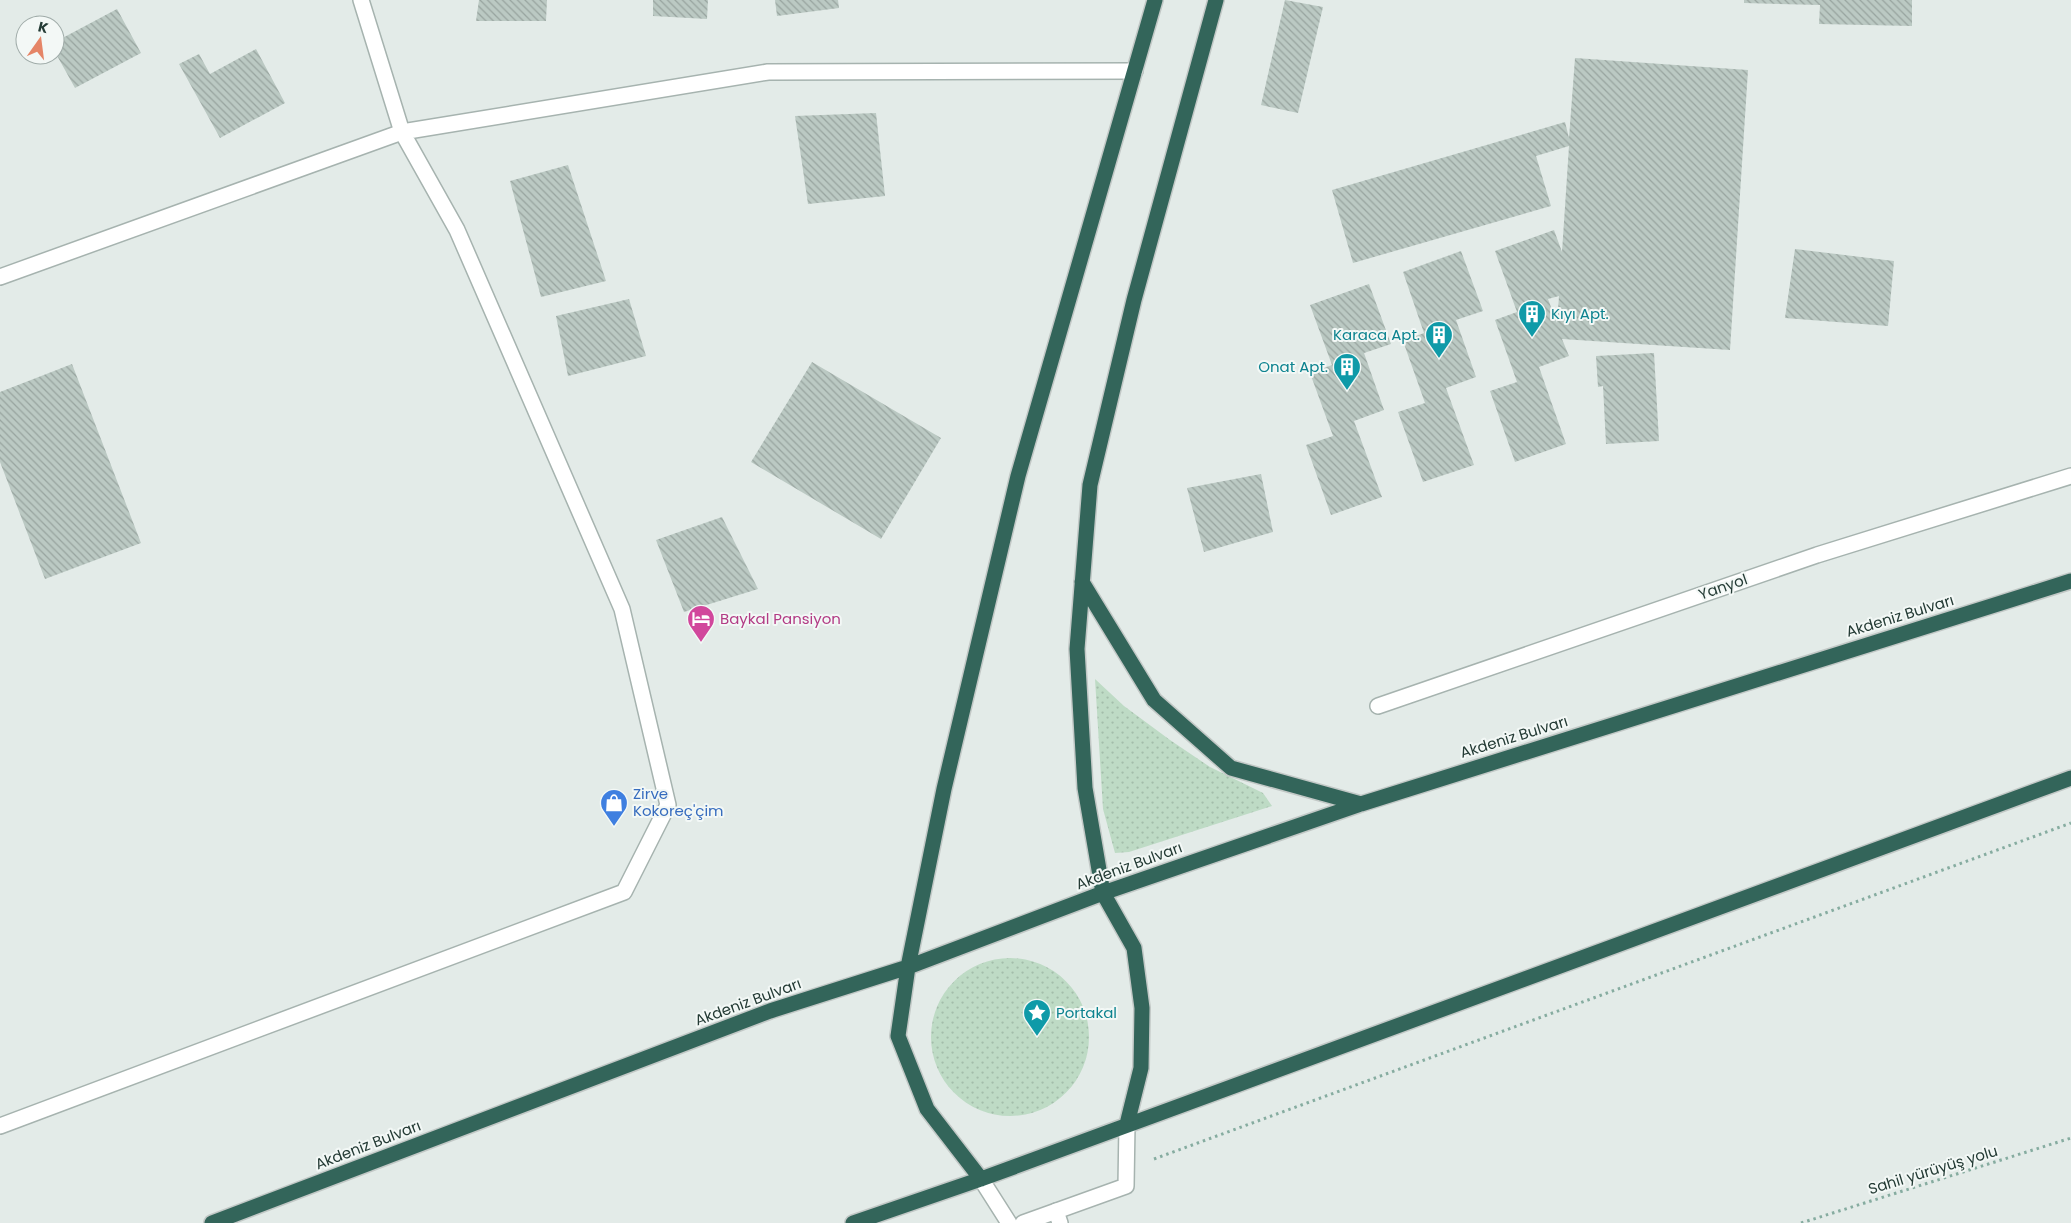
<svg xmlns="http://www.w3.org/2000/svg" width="2071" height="1223" font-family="Poppins,sans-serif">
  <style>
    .grass { fill: url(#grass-dots) }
    .building { fill: url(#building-back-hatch); fill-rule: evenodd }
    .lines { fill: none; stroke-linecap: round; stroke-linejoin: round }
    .lane-casing { stroke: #a6b3af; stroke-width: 18 }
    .street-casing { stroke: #a6b3af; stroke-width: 18 }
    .highway-casing { stroke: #c2c8c6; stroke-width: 18 }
    .path { stroke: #86aca0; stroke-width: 3; stroke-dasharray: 2.5 4; stroke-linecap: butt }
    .lane { stroke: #fff; stroke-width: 15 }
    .street { stroke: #fff; stroke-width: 15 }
    .highway { stroke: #33655a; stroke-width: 15 }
    .labels { text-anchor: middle; stroke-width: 4; stroke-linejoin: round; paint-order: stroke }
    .culture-label { font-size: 15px; fill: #0d838f; stroke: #f3f8f6; text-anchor: start }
    .street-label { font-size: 15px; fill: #243b35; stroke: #f3f8f6 }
    .hotel-label { font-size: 15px; fill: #b23c85; stroke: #f3f8f6; text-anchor: start }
    .shop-label { font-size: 15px; fill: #366cbe; stroke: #f3f8f6; text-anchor: start }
  </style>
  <defs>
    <pattern id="grass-dots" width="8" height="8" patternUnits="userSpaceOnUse" patternTransform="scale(1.25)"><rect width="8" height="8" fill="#bedbc5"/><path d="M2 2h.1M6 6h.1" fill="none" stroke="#a3bdaa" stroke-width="1.8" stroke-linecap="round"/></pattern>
    <pattern id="building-back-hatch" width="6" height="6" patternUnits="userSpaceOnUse" patternTransform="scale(1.25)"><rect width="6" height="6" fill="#bbc9c3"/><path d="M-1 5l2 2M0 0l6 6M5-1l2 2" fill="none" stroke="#98a49f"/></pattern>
  </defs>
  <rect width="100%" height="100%" fill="#e3ebe8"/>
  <path class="grass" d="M1095 679 1124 706 1170 740 1210 767 1263 793 1272 806 1129 852 1115 853 1103 809Z
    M931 1037a79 79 0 1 1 158 0a79 79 0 1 1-158 0Z"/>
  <path class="building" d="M479 0H547L546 21H476Z
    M653 0H708L707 19 653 16Z
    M775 0H838L839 8 777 16Z
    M1285 0 1323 7 1298 113 1261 105Z
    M1744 0H1912V26L1819 24 1820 5 1744 3Z
    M117 9 141 53 75 88 55 52V42Z
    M256 49 285 103 220 138 179 64 199 54 210 74Z
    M1575 58 1748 70 1730 350 1562 339 1569 356 1539 367 1566 444 1515 462 1490 391 1517 382 1495 320 1517 312 1495 251 1554 230 1562 252 1569 146 1536 156 1551 206 1353 263 1332 190 1565 122 1569 138ZM1559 296 1557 323 1548 299Z
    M876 113 885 196 808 204 795 116Z
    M568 165 606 281 541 297 510 181Z
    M1795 249 1894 261 1888 326 1785 318Z
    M1461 251 1483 311 1456 320 1476 377 1446 388 1474 465 1423 482 1398 412 1425 403 1403 341 1424 333 1403 272Z
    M1369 284 1391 344 1364 353 1384 410 1354 421 1382 497 1331 515 1306 445 1333 436 1310 373 1332 365 1310 305Z
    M629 299 646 356 568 376 556 316Z
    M1654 353 1659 441 1606 444 1603 386 1598 387 1596 356Z
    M812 362 941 438 881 539 751 462Z
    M72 364 141 543 45 579 0 462V392Z
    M1261 474 1273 532 1204 552 1187 488Z
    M722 517 758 589 684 612 656 540Z"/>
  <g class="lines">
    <defs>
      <path id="lane" d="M981 1179 1009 1223
        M1023 1223 1126 1186 1127 1124"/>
      <path id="street" d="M0 277 402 132 768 72 1135 71
        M1378 706 1817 555 2071 476
        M0 1126 624 892 668 805 622 609 457 230 402 132 361 0
        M1056 1211 1060 1223"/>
      <path id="highway" d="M1082 582 1154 700 1231 768 1361 804
        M1127 1124 1141 1068 1142 1008 1134 948 1103 893 1085 788 1077 649 1090 485 1134 300 1216 0
        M981 1179 927 1109 898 1036 908 967 944 789 1018 476 1155 0
        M212 1223 770 1011 908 967 1103 893 1361 804 2071 581
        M853 1223 981 1179 2071 778"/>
    </defs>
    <use href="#lane" class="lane-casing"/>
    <use href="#street" class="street-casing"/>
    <use href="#highway" class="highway-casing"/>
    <path class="path" d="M1154 1159 2071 823
      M1801 1223 2071 1138"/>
    <use href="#lane" class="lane"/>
    <use href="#street" class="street"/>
    <use href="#highway" class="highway"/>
  </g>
  <defs>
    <symbol id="building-pin" viewBox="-11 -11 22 30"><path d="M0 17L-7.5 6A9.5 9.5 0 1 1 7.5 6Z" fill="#0f9aa8" stroke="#f3f8f6"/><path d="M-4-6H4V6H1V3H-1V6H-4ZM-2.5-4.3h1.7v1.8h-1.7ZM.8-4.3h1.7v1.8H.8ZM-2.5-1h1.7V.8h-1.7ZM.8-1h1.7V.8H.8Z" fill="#fff"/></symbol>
    <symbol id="hotel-pin" viewBox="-11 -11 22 30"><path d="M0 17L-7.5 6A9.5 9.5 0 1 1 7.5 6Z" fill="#d1479c" stroke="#f3f8f6"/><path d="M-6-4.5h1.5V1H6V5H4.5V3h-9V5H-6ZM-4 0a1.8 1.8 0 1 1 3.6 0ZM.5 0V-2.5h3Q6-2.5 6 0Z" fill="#fff"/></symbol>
    <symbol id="shop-pin" viewBox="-11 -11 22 30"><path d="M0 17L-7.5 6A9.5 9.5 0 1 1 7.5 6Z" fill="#3f7fe0" stroke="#f3f8f6"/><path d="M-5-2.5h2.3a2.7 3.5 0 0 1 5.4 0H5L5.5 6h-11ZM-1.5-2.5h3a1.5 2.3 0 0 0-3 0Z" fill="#fff"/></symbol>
    <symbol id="sight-pin" viewBox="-11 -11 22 30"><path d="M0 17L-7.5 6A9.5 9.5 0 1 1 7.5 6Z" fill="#0f9aa8" stroke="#f3f8f6"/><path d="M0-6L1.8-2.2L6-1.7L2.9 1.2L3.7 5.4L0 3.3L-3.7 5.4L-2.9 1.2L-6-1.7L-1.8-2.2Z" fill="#fff"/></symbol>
  </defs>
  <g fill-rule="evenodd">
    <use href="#building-pin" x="1516" y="298" width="32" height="43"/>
    <use href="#building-pin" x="1423" y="319" width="32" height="43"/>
    <use href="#building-pin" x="1331" y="351" width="32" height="43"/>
    <use href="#hotel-pin" x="685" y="603" width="32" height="43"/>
    <use href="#shop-pin" x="598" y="787" width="32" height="43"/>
    <use href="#sight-pin" x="1021" y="997" width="32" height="43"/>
  </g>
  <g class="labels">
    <g class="culture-label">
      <text x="1551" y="319">Kıyı Apt.</text>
      <text x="1420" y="340" text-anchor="end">Karaca Apt.</text>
      <text x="1328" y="372" text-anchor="end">Onat Apt.</text>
      <text x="1056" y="1018">Portakal</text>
    </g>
    <g class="street-label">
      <text transform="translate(1723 587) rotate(-19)" y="5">Yanyol</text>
      <text transform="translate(1900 616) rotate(-17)" y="5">Akdeniz Bulvarı</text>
      <text transform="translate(1514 737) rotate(-17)" y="5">Akdeniz Bulvarı</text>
      <text transform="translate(1129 866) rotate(-20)" y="5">Akdeniz Bulvarı</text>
      <text transform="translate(748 1002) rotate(-20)" y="5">Akdeniz Bulvarı</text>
      <text transform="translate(368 1145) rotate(-21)" y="5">Akdeniz Bulvarı</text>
      <text transform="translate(1933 1170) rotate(-17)" y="5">Sahil yürüyüş yolu</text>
    </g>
    <g class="hotel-label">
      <text x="720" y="624">Baykal Pansiyon</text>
    </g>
    <g class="shop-label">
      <text x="633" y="799">Zirve<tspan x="633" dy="17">Kokoreç'çim</tspan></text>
    </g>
  </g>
  <g transform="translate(40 40) rotate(14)"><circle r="24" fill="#f3f8f6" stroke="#a0aca9"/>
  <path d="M0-4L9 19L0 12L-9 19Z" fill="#e58567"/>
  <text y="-8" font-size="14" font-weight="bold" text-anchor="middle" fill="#243b35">K</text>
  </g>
</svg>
